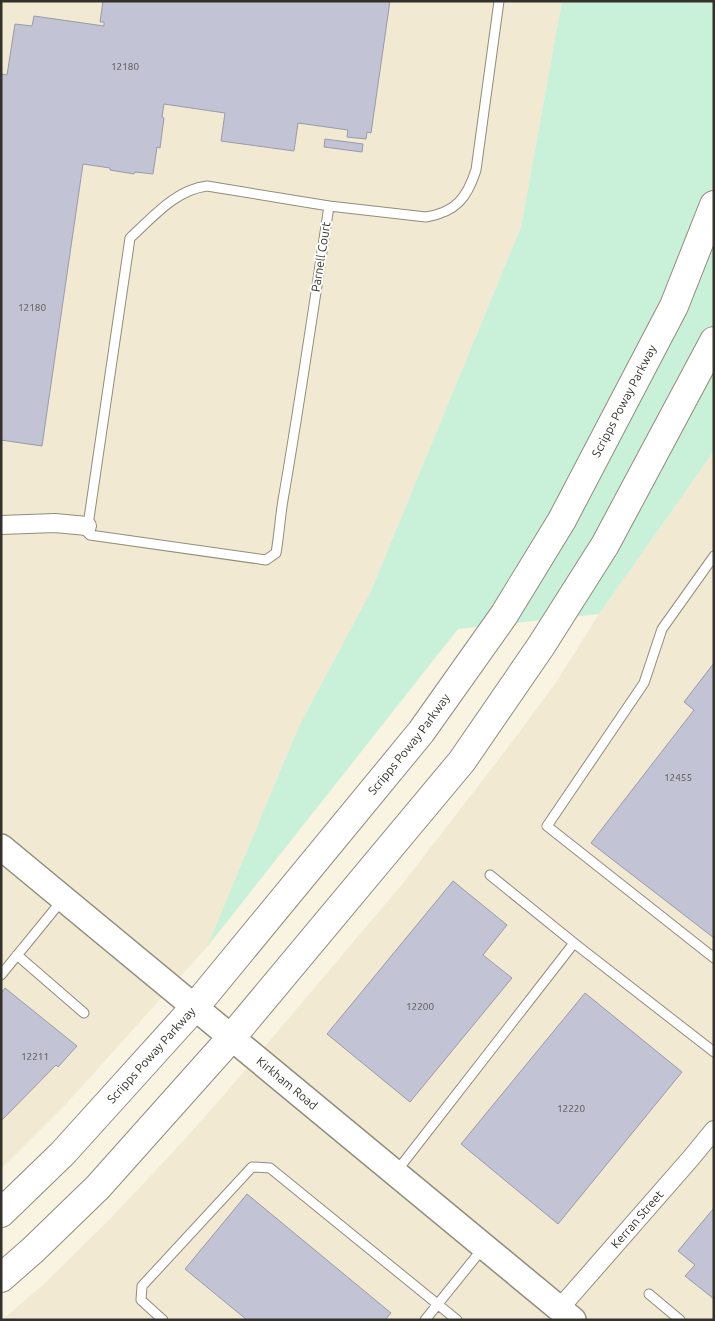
<svg xmlns="http://www.w3.org/2000/svg" width="715" height="1321" font-family="Ubuntu,sans-serif">
  <style>
    .built { fill: #f1e9d1 }
    .green { fill: #c9f0d8 }
    .building { fill: #c2c3d4; stroke: #999bab }
    .lines { fill: none; stroke-linecap: round; stroke-linejoin: round }
    .service-casing { stroke: #918c7c; stroke-width: 11 }
    .minor-casing { stroke: #918c7c; stroke-width: 20 }
    .secondary-casing { stroke: #918c7c; stroke-width: 28 }
    .primary-casing { stroke: #918c7c; stroke-width: 30 }
    .service { stroke: #fff; stroke-width: 9 }
    .minor { stroke: #fff; stroke-width: 18 }
    .secondary { stroke: #fff; stroke-width: 25 }
    .primary { stroke: #fff; stroke-width: 28 }
    .labels { text-anchor: middle; stroke-width: 4; stroke-linejoin: round; paint-order: stroke }
    .number-label { font-size: 10px; fill: #575654 }
    .street-label { font-size: 12px; fill: #33312a; stroke: #fff }
  </style>
  <rect width="100%" height="100%" fill="#f9f4e2"/>
  <path class="built" d="M1 1H562L521 227 371 591 299 726 207 947 68 1102 1 1169Z
    M714 451V1320H2L43 1285 111 1218 172 1153 217 1103 404 882 509 746 557 681 599 614Z"/>
  <path class="green" d="M562 1H714V451L599 614 458 629 207 947 299 726 371 591 521 227Z"/>
  <path class="building" d="M103 1H390L371 133 367 132 366 139 347 137 348 130 298 123 294 151 221 141 225 113 164 104 162 117 164 118 160 148 157 147 153 174 135 172 134 174 110 170V168L83 164 42 446 1 440V74L7 75 15 24 32 26 34 16 104 26V22H100Z
    M325 139 363 144 362 152 324 147Z
    M714 663V938L591 843 694 710 684 702Z
    M453 881 507 925 483 955 512 978 410 1102 327 1034Z
    M5 988 77 1046 58 1067 56 1065 1 1121V993Z
    M585 993 682 1072 558 1224 461 1144Z
    M247 1194 391 1313 385 1320H247L185 1269Z
    M714 1208V1299L685 1276 695 1265 678 1251Z"/>
  <g class="lines">
    <defs>
      <path id="service" d="M207 186 329 206C314 304 300 402 283 500 280 518 279 536 276 553L266 560 90 535 87 532 130 238C153 217 175 190 207 186Z
        M329 206 426 217C456 212 467 198 476 170L499 1
        M714 556 662 629 644 683 547 826 714 958
        M490 875 574 943
        M17 955 84 1013
        M1 975 63 899
        M396 1172 574 943 714 1052
        M649 1294 680 1320
        M163 1320 141 1300 142 1286 252 1167 270 1168 457 1320
        M425 1320 483 1248"/>
      <g id="minor">
        <path d="M1 525 55 523 87 526"/>
        <path id="s1" d="M559 1309 691 1158 714 1130"/>
      </g>
      <g id="secondary">
        <path id="s2" d="M1 847 573 1320"/>
      </g>
      <g id="primary">
        <path id="s3" d="M1 1213 63 1153 194 1008 421 732 504 615 562 520 674 306 714 205"/>
        <path d="M1 1278 33 1250 98 1187 231 1038 462 761 541 646 605 545 714 341"/>
      </g>
    </defs>
    <use href="#service" class="service-casing"/>
    <use href="#minor" class="minor-casing"/>
    <use href="#secondary" class="secondary-casing"/>
    <use href="#primary" class="primary-casing"/>
    <use href="#service" class="service"/>
    <use href="#minor" class="minor"/>
    <use href="#secondary" class="secondary"/>
    <use href="#primary" class="primary"/>
  </g>
  <g class="labels">
    <g class="number-label">
      <text x="125" y="70">12180</text>
      <text x="32" y="311">12180</text>
      <text x="678" y="781">12455</text>
      <text x="420" y="1010">12200</text>
      <text x="35" y="1060">12211</text>
      <text x="571" y="1112">12220</text>
    </g>
    <g class="street-label">
      <text transform="translate(321 257) rotate(-81)" y="4">Parnell Court</text>
      <text dy="4" stroke="none"><textPath href="#s3" startOffset="1028">Scripps Poway Parkway</textPath></text>
      <text dy="4" stroke="none"><textPath href="#s3" startOffset="622">Scripps Poway Parkway</textPath></text>
      <text dy="4" stroke="none"><textPath href="#s3" startOffset="218">Scripps Poway Parkway</textPath></text>
      <text dy="4" stroke="none"><textPath href="#s2" startOffset="371">Kirkham Road</textPath></text>
      <text dy="4" stroke="none"><textPath href="#s1" startOffset="119">Kerran Street</textPath></text>
    </g>
  </g>
  <rect width="715" height="1321" fill="none" stroke="#33312a" stroke-width="5"/>
</svg>
